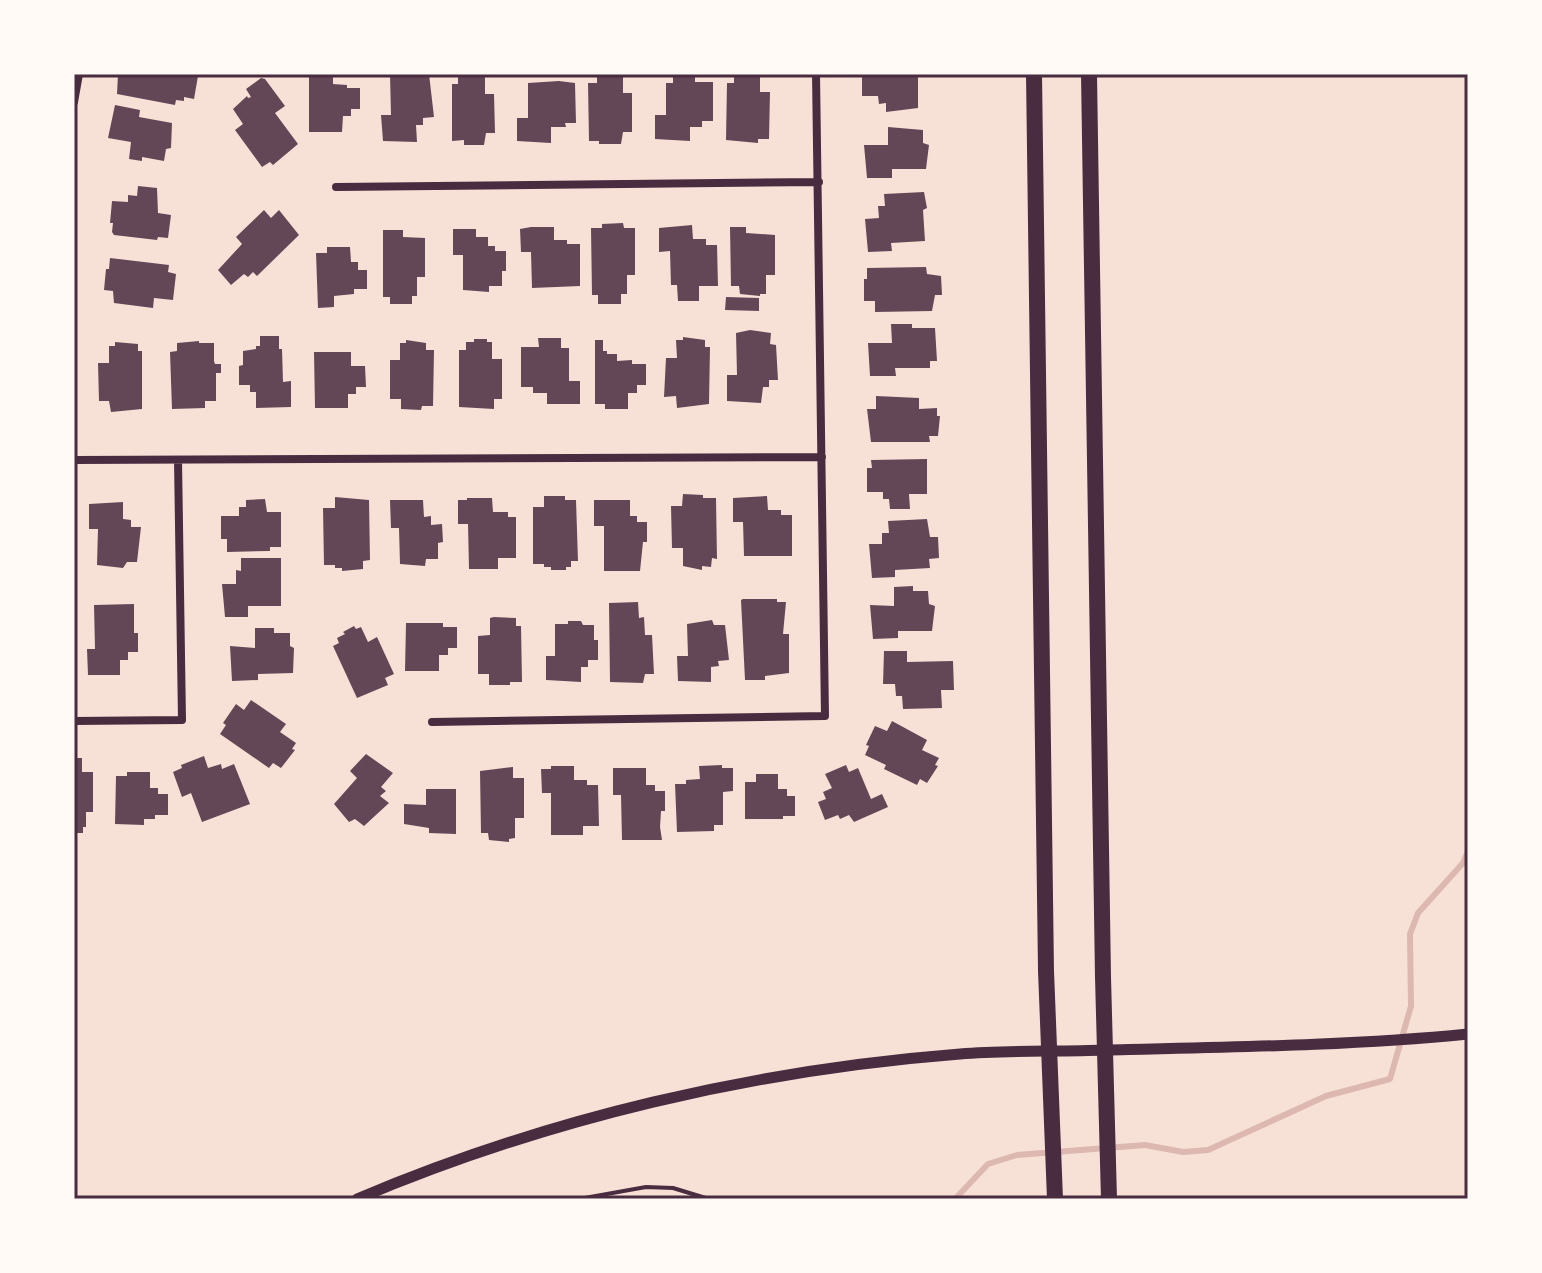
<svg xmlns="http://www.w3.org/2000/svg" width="1542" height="1273" font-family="Signika,sans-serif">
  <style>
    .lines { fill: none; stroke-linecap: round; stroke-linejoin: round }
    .stream { stroke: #dcb8b0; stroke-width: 6 }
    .building { fill: #644757 }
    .path { stroke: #4a2c40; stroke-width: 4 }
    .minor { stroke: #4a2c40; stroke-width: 8 }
    .tertiary { stroke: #4a2c40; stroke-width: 11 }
    .motorway { stroke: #4a2c40; stroke-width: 16 }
    .neatline { fill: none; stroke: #4a2c40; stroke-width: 3 }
  </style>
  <rect width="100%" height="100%" fill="#f7e1d7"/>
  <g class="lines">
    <path class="stream" d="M955 1199 988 1164 1017 1155 1145 1145 1183 1152 1208 1150 1326 1096 1390 1079 1411 1006 1410 934 1418 913 1463 863 1468 851"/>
  </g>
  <path class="building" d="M118 74H189L198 76 194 99 184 97V101L176 100 175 105 117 94Z
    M309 74H333V84L347 85V88H360V109H351V116H343L342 132H309Z
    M390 74H429L434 117 423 118V125H416L417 142 383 141 381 115H391Z
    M467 74 485 76V94H494L495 133H486L484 145H464V140L452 141V84H458V76Z
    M607 74 623 75V93H632V132H623L621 144H599V141H589L588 83H597V76Z
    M734 74H760V92H770L769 139H758V143L726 140 727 83H734Z
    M862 74H918V108L886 112V103L879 104 878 96H862Z
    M673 77H695V82H713V121H702V127H690V141L655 139V115H666V83H673Z
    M261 78 265 79 285 106 275 113 298 144 273 165 270 162 262 167 235 130 243 124 233 109 247 96 248 98 251 97 246 89Z
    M559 81 575 83 576 123H565L566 127H551V143L517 141V118H528V83Z
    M115 105 140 110 139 117 172 123 171 148 166 149 164 161 142 157V161L129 159 131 142 108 138Z
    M888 127 923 130V143L929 145 926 169H892V178H867L864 145H888Z
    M138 186 157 188 158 213 171 215 168 238 158 237 157 240 114 235 112 232 113 223H110L112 201 128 202V195L137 196Z
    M924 192 927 208 923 210 925 241 891 243 892 251 868 252 865 219 879 218 878 206H885L884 194Z
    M264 210 271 218 279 210 299 235 257 276 253 272 248 277 244 274 231 285 218 270 242 244 236 237Z
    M623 223 624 228H635V275H627V294H621V304H598V295H592L591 228H602V224Z
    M692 225 693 239H706V245H717L718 286H699V301H678L677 285H671L670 251 659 252V228Z
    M531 227H554V240H567V244H580V286L532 288 531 252H521L520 229Z
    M730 227H746V233L775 235V275H766V294H760V296L740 294 739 286H731Z
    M453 229H476V237H488V246H495V251H506V271H502V286H489V292L463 290V255H453Z
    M383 230H403V237L425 238V277H417V296H412V304H390V297H383Z
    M327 247H350L351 262H358V270H367V289H354V294L334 296V307L318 308 316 253H327Z
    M110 258 169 265 168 272 176 274 173 300 154 298 153 308 114 303 113 291 104 290 106 269H109Z
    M926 267 927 274 941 276 942 295H935L932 311 875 312V301H864V279H867V268Z
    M726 297 759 298V311L725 310Z
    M891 324H912V328H935L937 361H930V368H895L896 376H870L868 343H892Z
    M750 330 771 333 770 344 776 345 778 380H769V387H763L761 403 727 401V375H737L736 333Z
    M260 336H279V349H282L283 382 291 381V407L256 408V392H250V385H239V366L243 365V351L256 349V346H260Z
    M683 337 705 340V347H710L709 404 677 408 676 396 664 397 666 358H677L676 340H683Z
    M538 338H561V348H569V381H580V404H547V393H533V387H521V347H539Z
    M474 339H487V342H492V359H502V399H494V409L459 407V350H466V342H474Z
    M406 340 426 343V350H434L433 406H422L421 410 401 409V399H390V360H400V343H406Z
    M595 340H603V351H607V354H617V361L632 360V364H646V385H637V393H628V409H605V404H595Z
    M199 341V343H214V361L215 364H221V373H216V401H205V408L172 409 170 352 177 351V343Z
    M115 342 138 344V351H142V409L111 412 109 401H99L98 363H109V346H115Z
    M314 352H351V366H365L366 387H356V394H348V408H315Z
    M876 396 919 398V409L937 408V416H940L938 436H929L930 442H871L867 409H876Z
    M927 459V494H909L910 509H890L889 499H883V492H867V468H872L871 460Z
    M683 494 703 495V498H716L717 559 712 558 711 567 702 566V570L683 566V548H672L671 506H682Z
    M544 496H565V500H576L578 561H571V567H566V570H551V567H544V564H533V507H544Z
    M767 496 768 510H781V515H792V556H744L743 522H733V498Z
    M335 497 369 500 370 560 363 561V569L342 571V568H335V565H324L323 508H335Z
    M467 498H492L493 512H508V517H516V558H498V569H469L468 524H458V500H467Z
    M265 499 267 512H281V547H270V551L227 552V539H221V516H239V507H246V500Z
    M390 500H423L424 517 431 516V525L442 524 443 542 438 543V559H426L425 566 400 564 399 528H391Z
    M594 500H630V516H637V522H647V542H643L640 571H604V526H594Z
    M123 502V519L131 520V527H141L137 562H127L123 568 97 565 98 529H89V504Z
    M927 519 930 537H938L939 558 929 559 930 568 895 570V577L872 578 869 544H882V533H889L888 521Z
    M241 558H281V606H248V617H225L222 584H236V570L241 571Z
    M913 586V591H928L929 604 935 606 932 631H898V638L873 639 870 605 894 606V587Z
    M743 599H777V602H786L783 634H789V673L765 676V680H745L741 600Z
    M638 602 639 618 644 617 645 635H652L654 674H645L643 683 610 682 609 603Z
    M134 604V633H138V652H128V660H120V675H88L87 649H95L94 605Z
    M494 617 516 618V626H521L522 682H510V685H489V674H478V636L490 635V618Z
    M712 620 714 625H725L729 660 718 661 719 666 711 667V682L678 681 677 656H688L687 624Z
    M568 621H581L583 625H594V640H598V660H588V667H581V682L546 680V656H555V624H568Z
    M406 623H443V627H457V648H448V655H439V671H405Z
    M354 626 356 629 361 627 368 642 377 637 394 674 385 678 388 685 357 698 333 646 339 643 337 638 345 634 343 632Z
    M255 628H274V633H290V646L294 648 293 673 258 674V680L232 681 230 646 255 648Z
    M884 651H907V662L953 661 954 690H941L942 708 903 709 902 696H896L895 684H883Z
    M251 700 286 724 280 732 296 743 292 749 295 750 281 768 273 763 269 768 220 734 226 725 223 723 236 704 244 710Z
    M892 721 927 740 922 750 939 758 935 765 938 766 927 783 920 779 917 785 884 769 886 765 865 755 869 746 866 745 875 726 887 731Z
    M366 754 393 773 381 787 386 791 380 796 389 803 364 826 355 819 349 822 334 804 357 778 350 771Z
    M204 756 208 768 221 764 222 769 234 764 250 804 202 822 191 793 182 797 173 772 182 768 181 765Z
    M74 758H82V772H93V812H86V827H83V833H74Z
    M722 765V768H733V791L723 792V825H714V831L677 832 675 784H686V780L700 779 699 766Z
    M846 765 849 772 858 768 871 799 882 794 888 807 854 822 849 815 840 819 838 815 825 820 818 802 826 799 823 792 832 788 825 774Z
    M551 766H574V780H587V785H598L599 826H583V835H551V793H542L541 769H551Z
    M513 767V778H524V818H515V838L509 839V842L489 840 488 833H481L480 771Z
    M613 768H646V785H655V791H665V811H661L660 827 662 840H622L621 795H613Z
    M127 772H150V788H158V794H168V815H155V819H144V825L115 824 116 776H127Z
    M756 774H778V789H787V796H795V816H783V819H745V782H756Z
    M426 789H456V834L429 833V828L404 824V804L426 805Z"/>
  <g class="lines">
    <path class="path" d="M579 1199 646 1187 673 1188 709 1199"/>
    <path class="minor" d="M74 102 79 74
      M336 187 819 182
      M74 460 822 457
      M74 721 182 720 178 460
      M432 722 825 716 816 74"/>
    <path class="tertiary" d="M357 1199C548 1118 754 1070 960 1054 1008 1050 1057 1052 1105 1050 1226 1047 1348 1046 1468 1034"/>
    <path class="motorway" d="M1034 74 1046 971 1055 1199
      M1089 74 1103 977 1109 1199"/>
  </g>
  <rect width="1542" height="1273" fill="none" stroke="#fffaf5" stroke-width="152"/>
  <rect x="76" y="76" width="1390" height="1121" class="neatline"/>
</svg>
